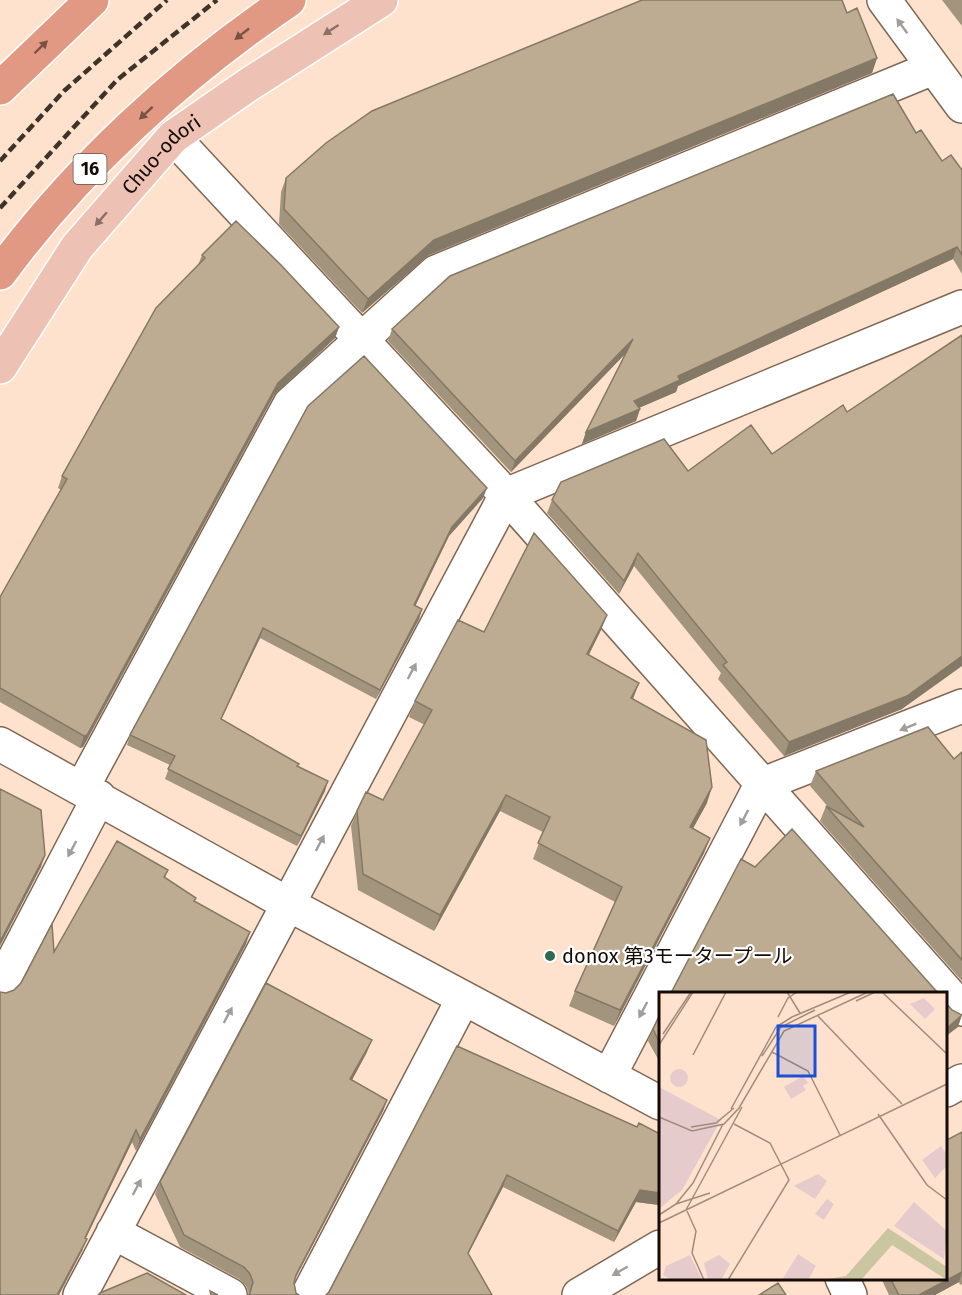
<svg xmlns="http://www.w3.org/2000/svg" width="962" height="1295" font-family="'Fira Sans','Noto Sans JP',sans-serif">
  <style>
    .lines { fill: none; stroke-linecap: round; stroke-linejoin: round }
    .minor-casing { stroke: #7f6754; stroke-width: 36 }
    .major-casing { stroke: #fff; stroke-width: 36 }
    .highway-casing { stroke: #fff; stroke-width: 36 }
    .minor { stroke: #fff; stroke-width: 33 }
    .major { stroke: #edc2b5; stroke-width: 33 }
    .highway { stroke: #e19983; stroke-width: 33 }
    .rail { stroke: #3e3229; stroke-width: 4.5; stroke-dasharray: 9 4.5; stroke-linecap: butt }
    .wall { fill: #a3947d }
    .shaded-wall { fill: #847866 }
    .building { fill: #bdac91; stroke: #847866; stroke-width: 1.5 }
    .oneway { fill: #a19d9b }
    .oneway2 { fill: #8b7066 }
    .oneway3 { fill: #7a5244 }
    .poi-dot { fill: #2e6953; stroke: #fff; stroke-width: 2 }
    .labels { text-anchor: middle; stroke-width: 4.5; stroke-linejoin: round; paint-order: stroke }
    .shield { fill: #fff; stroke: #5a5450; stroke-width: 1.5 }
    .shield-label { font-size: 18px; font-weight: bold; fill: #140b05 }
    .street-label { font-size: 20px; fill: #140b05; stroke: #fff }
    .poi-label { font-size: 20px; fill: #140b05; stroke: #fff; text-anchor: start }
    .inset-road { fill: none; stroke: #a18c7d; stroke-width: 1.5 }
    .view { fill: #1d4ed8; fill-opacity: 0.15; stroke: #1d4ed8; stroke-width: 3 }
    .inset-edge { fill: none; stroke: #140b05; stroke-width: 3 }
  </style>
  <rect width="100%" height="100%" fill="#ffe2cd"/>
  <g class="lines">
    <defs>
      <path id="minor" d="M884 0 962 106
        M173 137 506 495 962 1009
        M0 744 288 904 660 1103
        M82 788 290 404 436 272 933 68
        M0 986 99 797
        M609 1076 761 785 962 706
        M946 1090 962 1081
        M113 1232 230 1295
        M842 1278 850 1295
        M80 1295 506 495 962 307
        M308 1295 463 999
        M579 1295 660 1247"/>
      <g id="major">
        <path id="s1" d="M0 367 77 247 173 137 251 83 381 0"/>
      </g>
      <path id="highway" d="M0 88 92 0
        M0 273C78 167 180 74 289 0"/>
    </defs>
    <use href="#minor" class="minor-casing"/>
    <use href="#major" class="major-casing"/>
    <use href="#highway" class="highway-casing"/>
    <use href="#minor" class="minor"/>
    <use href="#major" class="major"/>
    <use href="#highway" class="highway"/>
    <path class="rail" d="M0 161 64 91 167 0
      M0 208 117 80 217 0"/>
  </g>
  <path class="wall" d="M942 0H962V26Z
    M847 13 877 58 872 73 429 255 362 313 279 224 281 192 286 178Z
    M916 133 942 161 962 170V274L953 259 678 386 676 392 639 408 640 409 636 421 582 444 586 432 625 354 511 472 388 341 392 329Z
    M202 255 339 327 335 338 274 395 83 747 80 748 0 702V597L61 490 58 488 62 476 198 265Z
    M308 406 483 498 449 536 415 606 422 609 419 619 376 699 260 638 221 719 298 767 325 791 297 846 165 779 170 765 127 745 130 735Z
    M688 471 902 709 784 756 718 679 721 673 634 566 619 594 547 513 552 500Z
    M601 630 589 655 633 699 707 803 693 828 710 838 704 853 614 1026 569 1006 575 991 615 902 533 859 543 832 500 811 434 931 358 890 351 826 357 811 383 800 425 725 409 717 415 701Z
    M962 752V981L820 821 826 806 830 809 810 786 816 771 954 759Z
    M168 870 165 878 246 944 136 1151 132 1142 86 1238 82 1251 6 993 14 990 54 952Z
    M660 1014V1060L658 1059 648 1041 653 1029Z
    M457 1046 659 1205 636 1202 614 1242 503 1187 468 1254 329 1292Z
    M367 1052 352 1080 387 1100 383 1111 294 1281V1283L296 1293 249 1294 246 1286 239 1279 180 1247 155 1194 160 1182Z
    M962 1132V1284L960 1285 959 1282 935 1295H889L881 1278H945Z"/>
  <path class="shaded-wall" d="M877 58 872 73 429 255 362 313 368 299 434 240Z
    M957 247 953 259 678 386 676 392 629 412 634 401 678 376Z
    M339 327 335 338 274 395 83 747 80 748 84 736 278 383Z
    M633 339 628 351 511 472 515 461Z
    M640 409 636 421 582 444 586 432Z
    M487 488 483 498 449 536 411 615 414 605 452 527Z
    M638 553 634 566 619 594 624 581Z
    M422 609 419 619 376 699 380 690Z
    M607 615 601 630 581 669 587 654Z
    M263 628 260 638 217 728 221 719Z
    M962 656V666L902 709 784 756 789 742Z
    M639 683 633 699 625 714 631 698Z
    M328 781 325 791 297 846 301 836Z
    M712 787 707 803 685 843 690 827Z
    M506 795 500 811 434 931 440 915Z
    M710 838 704 853 614 1026 620 1010Z
    M45 855 41 867 0 946V942Z
    M250 932 246 944 136 1151 140 1139Z
    M962 1015 958 1027 945 1037V1030Z
    M372 1040 367 1052 346 1091 350 1079Z
    M387 1100 383 1111 291 1286 296 1275Z
    M136 1130 132 1142 80 1250 85 1238Z
    M507 1175 503 1187 463 1264 468 1253Z
    M640 1190 660 1193V1202L659 1205 636 1202 614 1242 618 1231Z
    M87 1239 82 1251 59 1295H57Z
    M962 1272 959 1282 935 1295H919Z"/>
  <path class="building" d="M642 0H842L847 13 857 8 877 58 434 240 368 299 284 209 286 178 326 143 372 111Z
    M893 94 916 133 921 130 942 161 951 155 962 170V255L957 247 678 376 680 380 634 401 640 409 586 432 633 339 515 461 392 329 450 276Z
    M236 221 280 264 339 327 278 383 87 735 84 736 0 688V597L67 479 62 476 156 308 205 258 202 255Z
    M962 335V656L907 696 789 742 723 665 727 662 638 553 624 581 552 500 561 482 664 439 688 471 751 425 772 454 843 405 847 412Z
    M364 356 487 488 452 527 414 605 422 609 380 690 263 628 221 719 299 764 297 766 328 781 301 836 168 769 175 756 130 735 308 406Z
    M534 533 607 615 587 654 639 683 631 698 706 740 712 787 690 827 710 838 620 1010 575 991 622 887 538 843 550 817 506 795 440 915 363 874 357 811 366 792 383 800 432 710 415 701 458 620 484 632Z
    M928 727 954 759 962 752V960L826 806 864 827 816 771Z
    M0 789 41 810 45 855 0 942Z
    M792 829 938 993H671L741 859 755 867Z
    M117 841 168 870 164 877 196 898 194 901 250 932 140 1139 136 1130 85 1238 87 1239 57 1295H0V992L6 993 14 990 21 983 52 924 54 952Z
    M266 983 372 1040 350 1079 387 1100 296 1275 294 1283 296 1293 299 1295H248L250 1293 253 1282 250 1274 244 1267 184 1235 160 1182Z
    M945 1002 952 1010 962 1015 945 1030Z
    M660 1014V1044L653 1029Z
    M457 1046 637 1127 639 1123 660 1134V1193L640 1190 618 1231 507 1175 468 1253 492 1295H326L329 1292Z
    M962 1132V1272L919 1295H899L890 1278H945V1141Z
    M147 1273 186 1295H98L100 1293Z
    M778 1283 786 1295H759Z
    M210 1291 218 1295H211Z"/>
  <defs><path id="oneway-solid" d="M-6-.8H1V-3.2L6.5 0L1 3.2V.8H-6Z" transform="scale(1.5)"/></defs>
  <g class="oneway">
    <use href="#oneway-solid" transform="translate(902 26) rotate(-126)"/>
    <use href="#oneway-solid" transform="translate(412 671) rotate(-62)"/>
    <use href="#oneway-solid" transform="translate(908 727) rotate(158)"/>
    <use href="#oneway-solid" transform="translate(744 818) rotate(118)"/>
    <use href="#oneway-solid" transform="translate(320 843) rotate(-62)"/>
    <use href="#oneway-solid" transform="translate(72 849) rotate(118)"/>
    <use href="#oneway-solid" transform="translate(643 1010) rotate(118)"/>
    <use href="#oneway-solid" transform="translate(228 1015) rotate(-62)"/>
    <use href="#oneway-solid" transform="translate(137 1187) rotate(-62)"/>
    <use href="#oneway-solid" transform="translate(620 1271) rotate(150)"/>
  </g>
  <g class="oneway2">
    <use href="#oneway-solid" transform="translate(331 30) rotate(147)"/>
    <use href="#oneway-solid" transform="translate(101 219) rotate(131)"/>
  </g>
  <g class="oneway3">
    <use href="#oneway-solid" transform="translate(242 34) rotate(142)"/>
    <use href="#oneway-solid" transform="translate(41 47) rotate(-44)"/>
    <use href="#oneway-solid" transform="translate(146 113) rotate(137)"/>
  </g>
  <circle class="poi-dot" cx="550" cy="956" r="6"/>
  <g class="labels">
    <rect class="shield" x="73.5" y="154" width="33" height="30" rx="4.5"/>
    <g class="shield-label">
      <text x="90" y="175">16</text>
    </g>
    <g class="street-label">
      <text dy="7" stroke="none"><textPath href="#s1" startOffset="268">Chuo-odori</textPath></text>
    </g>
    <g class="poi-label">
      <text x="562" y="963">donox 第3モータープール</text>
    </g>
  </g>
  <g transform="translate(659 992)">
    <rect width="288" height="288" fill="#ffe2cd"/>
    <path d="M265 6 276 17 266 27 251 12ZM11 86a9 9 0 1 1 18 0a9 9 0 1 1-18 0ZM144 84 149 91 144 94 147 98 132 107 125 95ZM0 95 62 128 23 198 0 217ZM282 154 288 163V174L276 186 263 168ZM159 182 168 189 156 207 135 194ZM168 207 175 212 165 228 156 222ZM255 210 288 239 285 267 235 234ZM139 262 157 274 149 288H123ZM31 263 43 288H13L4 283 7 274ZM60 263 71 272 62 288H49L45 271Z" fill="#e5cbcc"/>
    <path d="M229 236 288 275V288L233 253 202 288H163L187 284Z" fill="#cac6a2"/>
    <path class="inset-road" d="M128 0 141 21M223 0 288 62M197 9 216 0M159 24 243 112M119 25 129 6 138 0M4 42 32 0M0 53 34 0M113 60 149 79 181 143M34 63 67 0M103 64 122 35 156 18M72 117 117 35 133 25 192 0M219 122 268 193 288 208M0 125 33 139 65 132 80 116 125 39 209 0M32 135 57 131 75 116M17 212 34 191 64 132M27 218 83 115M28 219 37 239 33 261 45 288M0 223 17 212 51 201M0 231 288 92M69 288 130 188 111 151 75 132"/>
    <path class="view" d="M119 34H156V84H119Z"/>
    <rect width="288" height="288" class="inset-edge"/>
  </g>
</svg>
